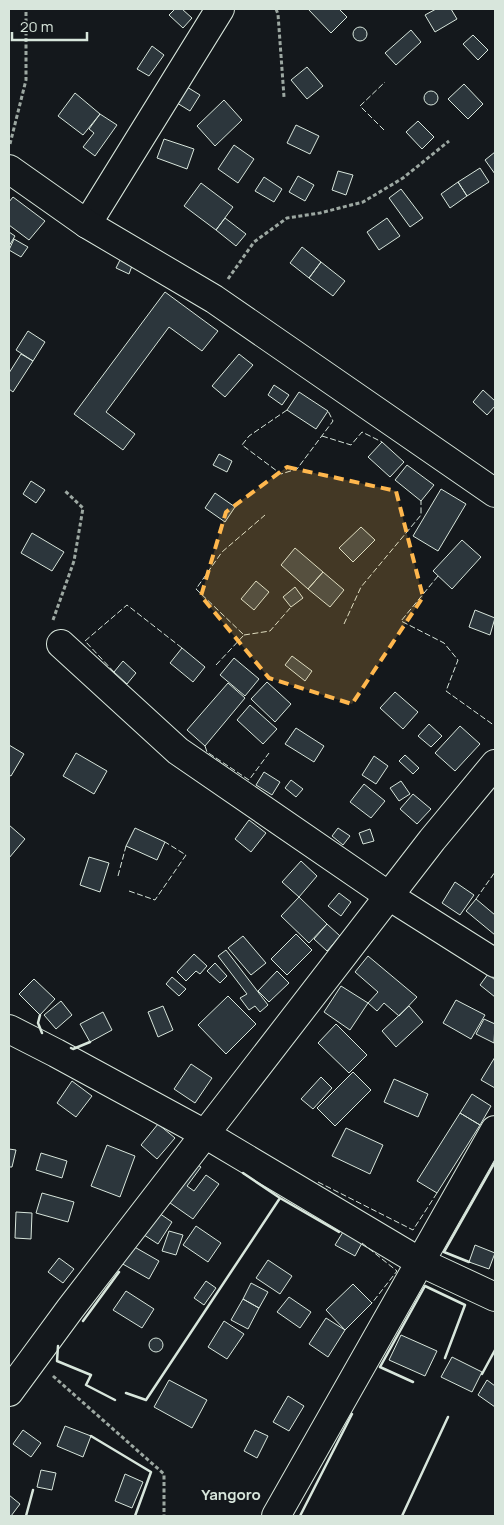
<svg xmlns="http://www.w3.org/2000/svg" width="504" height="1525" font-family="Manrope,sans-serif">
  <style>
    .building { fill: #2c363c; stroke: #d8e6dc }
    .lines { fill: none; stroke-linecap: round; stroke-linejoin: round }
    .minor-casing { stroke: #d8e6dc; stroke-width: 30 }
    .major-casing { stroke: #d8e6dc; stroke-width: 30 }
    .path { stroke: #9da8a2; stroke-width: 3; stroke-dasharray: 4 2.5; stroke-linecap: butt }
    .minor { stroke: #14181c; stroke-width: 28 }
    .major { stroke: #14181c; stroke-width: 28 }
    .fence { stroke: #d8e6dc; stroke-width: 1; stroke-dasharray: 6 2.5; stroke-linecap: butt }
    .wall { stroke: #d8e6dc; stroke-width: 2.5 }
    .marked { fill: #ffb74d; fill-opacity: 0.2; stroke: #ffb74d; stroke-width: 4; stroke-dasharray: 10 6; stroke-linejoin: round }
    .labels { text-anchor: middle; stroke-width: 4; stroke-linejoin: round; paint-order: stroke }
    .neighbourhood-label { font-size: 15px; font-weight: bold; fill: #d8e6dc; stroke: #14181c }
  </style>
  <rect width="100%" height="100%" fill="#14181c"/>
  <path class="building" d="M175 9H182L192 18 183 28 169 15Z
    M308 9H339L347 17 331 33Z
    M436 9H451L457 19 435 32 425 15Z
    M353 34a7 7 0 1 1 14 0a7 7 0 1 1-14 0Z
    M411 30 421 42 396 65 385 53Z
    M473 35 488 50 478 60 463 44Z
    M152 46 164 55 149 76 137 69Z
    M307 67 323 86 307 99 291 80Z
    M464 84 483 104 468 119 448 99Z
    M187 87 200 95 190 111 177 103Z
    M424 98a7 7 0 1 1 14 0a7 7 0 1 1-14 0Z
    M75 93 100 114 83 135 58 116Z
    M224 100 242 120 215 146 197 126Z
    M100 114 117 125 95 156 83 147 94 133 89 129Z
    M418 121 434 137 422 149 406 132Z
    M296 125 319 136 310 154 287 143Z
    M164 139 194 149 187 169 157 158Z
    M234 145 254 159 238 183 218 169Z
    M495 152V174L485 160Z
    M480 168 489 182 467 196 458 182Z
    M338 171 353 175 346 195 332 190Z
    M298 176 314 185 305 201 289 192Z
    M264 177 282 189 274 202 255 191Z
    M458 182 467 196 450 208 441 194Z
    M201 183 233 207 216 230 184 206Z
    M401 189 423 218 410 227 389 198Z
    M13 197 45 221 29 240 9 225V202Z
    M225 218 246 234 236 246 216 230Z
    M387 218 400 236 379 250 367 232Z
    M9 232 15 236 9 246Z
    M14 239 28 247 21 257 9 250Z
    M302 247 321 262 309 278 290 263Z
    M121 258 133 263 129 274 116 268Z
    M321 262 345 281 333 296 309 278Z
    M165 292 218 331 202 351 169 327 106 412 135 434 123 450 74 414Z
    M28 331 45 342 33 361 16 350Z
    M21 354 33 361 13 392 9 389V373Z
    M239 354 253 365 225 397 212 386Z
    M274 385 289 395 282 405 268 395Z
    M483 390 495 401V406L487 415 473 402Z
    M299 392 328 411 316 429 287 410Z
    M382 442 404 462 390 477 368 457Z
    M219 454 232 461 227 472 213 465Z
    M407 465 434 485 421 501 395 480Z
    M31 481 45 490 36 503 23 494Z
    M441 489 466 504 438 551 413 536Z
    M215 493 235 507 225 522 205 508Z
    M361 527 375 540 353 562 339 548Z
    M32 533 64 552 52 571 21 553Z
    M462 540 481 557 452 589 433 571Z
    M295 548 323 572 308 589 281 565Z
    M323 572 344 590 330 607 308 589Z
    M256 581 269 592 254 610 241 599Z
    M295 587 303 598 291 607 283 597Z
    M475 610 495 618 490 635 469 627Z
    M182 648 205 667 193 682 170 663Z
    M292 656 312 671 305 681 285 665Z
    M234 658 259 679 245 696 220 675Z
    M123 661 136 673 127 684 114 672Z
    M267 682 291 704 275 722 251 699Z
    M228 683 245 698 205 746 187 730Z
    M395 692 418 712 403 729 380 708Z
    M250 705 277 729 263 744 237 720Z
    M429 724 442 736 431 747 418 736Z
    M460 726 480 744 455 771 435 753Z
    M296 728 324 746 314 762 285 744Z
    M9 745 24 754 11 776 9 775Z
    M76 753 107 771 94 794 63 776Z
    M405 755 419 768 413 774 399 761Z
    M374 756 388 766 376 784 362 775Z
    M264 772 280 782 272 795 256 785Z
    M291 780 303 789 296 797 285 788Z
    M401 781 410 794 399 801 390 788Z
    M364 784 385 801 371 818 350 802Z
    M413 794 431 809 417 824 400 809Z
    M249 820 266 833 251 852 235 839Z
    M9 825 25 839 9 858Z
    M135 828 165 842 157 860 126 846Z
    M338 828 350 836 343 845 332 836Z
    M370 829 374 841 363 844 359 833Z
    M89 857 109 863 100 892 80 885Z
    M301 861 317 876 299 897 282 882Z
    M455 882 474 895 460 915 442 903Z
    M339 893 351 902 341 916 328 906Z
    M299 897 327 924 309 943 281 916Z
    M476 899 495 915V935L466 911Z
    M327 924 340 936 327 951 314 939Z
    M296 934 312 950 287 975 271 959Z
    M243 936 266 963 251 975 228 948Z
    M226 950 268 1005 260 1012 255 1006 249 1010 240 998 247 994 218 956Z
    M194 954 207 966 200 974 196 971 186 981 177 972Z
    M368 956 417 997 399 1016 384 1003 377 1011 368 1003 378 992 355 972Z
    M215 963 227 976 220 983 207 971Z
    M277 971 289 983 269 1002 258 991Z
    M488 974 495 980V997L480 985Z
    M172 977 186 989 179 996 166 984Z
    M34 979 55 999 40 1015 19 994Z
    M341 986 368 1003 350 1030 324 1012Z
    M228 996 256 1024 226 1054 198 1025Z
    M456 1000 485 1015 471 1039 443 1023Z
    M61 1001 72 1015 56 1029 44 1015Z
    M163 1006 173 1030 158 1037 148 1012Z
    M409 1006 423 1022 396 1047 382 1031Z
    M103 1012 112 1030 90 1042 80 1024Z
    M484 1019 495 1024 494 1043 476 1034Z
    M336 1024 367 1055 349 1073 318 1043Z
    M495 1057V1088L481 1080Z
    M191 1064 212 1078 195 1103 174 1089Z
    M353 1072 371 1090 335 1126 317 1108Z
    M321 1077 332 1088 313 1109 301 1099Z
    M394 1079 428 1094 418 1117 384 1102Z
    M72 1081 92 1096 76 1117 57 1103Z
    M472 1094 491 1106 480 1125 460 1113Z
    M460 1113 480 1125 437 1193 417 1181Z
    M158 1124 175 1138 157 1159 141 1145Z
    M346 1128 383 1145 370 1174 332 1156Z
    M107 1145 135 1156 120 1197 91 1186Z
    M9 1149 16 1150 12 1167H9Z
    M41 1153 67 1161 62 1178 36 1170Z
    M190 1160 201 1167 187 1186 194 1191 206 1175 219 1184 193 1219 163 1198Z
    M42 1193 74 1202 68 1222 36 1213Z
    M156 1211 172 1222 158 1244 141 1233Z
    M16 1212 32 1213 31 1239 15 1238Z
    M196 1226 221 1243 208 1262 183 1245Z
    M169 1231 183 1235 176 1255 162 1251Z
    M343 1232 362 1243 355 1256 335 1245Z
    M131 1245 159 1261 149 1279 121 1263Z
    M475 1245 495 1253 489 1269 469 1262Z
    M59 1258 74 1269 63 1283 48 1272Z
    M268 1260 292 1276 280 1294 256 1278Z
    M206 1281 216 1288 204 1305 194 1298Z
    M251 1283 268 1292 259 1308 243 1299Z
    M353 1284 372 1303 345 1330 326 1310Z
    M126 1291 154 1309 142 1328 113 1310Z
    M289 1297 311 1312 300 1328 277 1312Z
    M243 1299 259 1308 248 1329 231 1320Z
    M326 1318 345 1330 328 1357 309 1344Z
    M224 1321 244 1334 227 1359 208 1347Z
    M401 1335 437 1351 425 1376 389 1360Z
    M149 1345a7 7 0 1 1 14 0a7 7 0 1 1-14 0Z
    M452 1357 482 1372 472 1392 441 1377Z
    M169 1380 207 1400 192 1428 154 1407Z
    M487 1380 495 1386V1407L478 1395Z
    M288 1396 304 1406 289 1431 273 1422Z
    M65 1426 91 1436 83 1457 57 1446Z
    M23 1430 41 1443 31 1457 13 1444Z
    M255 1430 268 1436 257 1458 244 1451Z
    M41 1470 56 1473 52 1490 37 1487Z
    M125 1474 143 1482 132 1508 115 1501Z
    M9 1495 20 1504 11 1516H9Z"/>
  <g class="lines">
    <defs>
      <path id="minor" d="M87 224 220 9
        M61 644 178 751 389 896 495 963
        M9 1029 56 1053 205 1134 420 1262 495 1297
        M9 1392 70 1309 432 840 495 764
        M276 1516 495 1130"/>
      <path id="major" d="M9 169 87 224 214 299 495 493"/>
    </defs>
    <use href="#minor" class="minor-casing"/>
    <use href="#major" class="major-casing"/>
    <path class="path" d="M276 9 278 14 284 97
      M10 144 26 80V9
      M228 279 254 242 287 218 320 213 363 202 403 178 449 141
      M53 620 74 561 83 508 64 490
      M53 1376 164 1474V1516"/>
    <use href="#minor" class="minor"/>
    <use href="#major" class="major"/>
    <path class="fence" d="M384 130 360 106 385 82
      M287 410 249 436 242 445 281 474 297 469 333 421 328 411
      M322 436 351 445 362 432 382 442
      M438 576 401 621 444 643 458 660 446 691 495 726
      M344 624 361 587 421 515V501
      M244 635 270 631 291 607
      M216 665 244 635 196 589 222 552 265 515
      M114 672 85 641 127 605 182 648
      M205 746 207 752 249 780 269 753
      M118 876 126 846
      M129 891 155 900 186 855 165 842
      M476 899 495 872
      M318 1182 413 1230 437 1193
      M362 1243 397 1271 372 1303"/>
    <path class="wall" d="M40 1015 38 1023 42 1033
      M71 1048 73 1049 90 1042
      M243 1173 280 1198 339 1232
      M469 1262 444 1252 495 1162
      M83 1321 119 1272
      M58 1346 57 1361 91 1375 86 1385 115 1400
      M482 1374 495 1350
      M413 1382 380 1367 425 1286 465 1305 445 1358
      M126 1393 146 1400 280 1198
      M91 1436 151 1472 135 1516
      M26 1516 33 1490
      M300 1516 352 1414
      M402 1516 448 1417"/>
  </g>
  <path class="marked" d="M287 467 396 491 423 597 352 704 269 678 201 596 226 512Z"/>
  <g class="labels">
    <g class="neighbourhood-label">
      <text x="231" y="1500">Yangoro</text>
    </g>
  </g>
  <rect width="504" height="1525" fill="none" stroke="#d8e6dc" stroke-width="20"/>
  <path d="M12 32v8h75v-8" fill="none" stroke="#d8e6dc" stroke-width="2.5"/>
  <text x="20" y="32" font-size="15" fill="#d8e6dc" stroke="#14181c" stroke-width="4" paint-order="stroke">20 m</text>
</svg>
